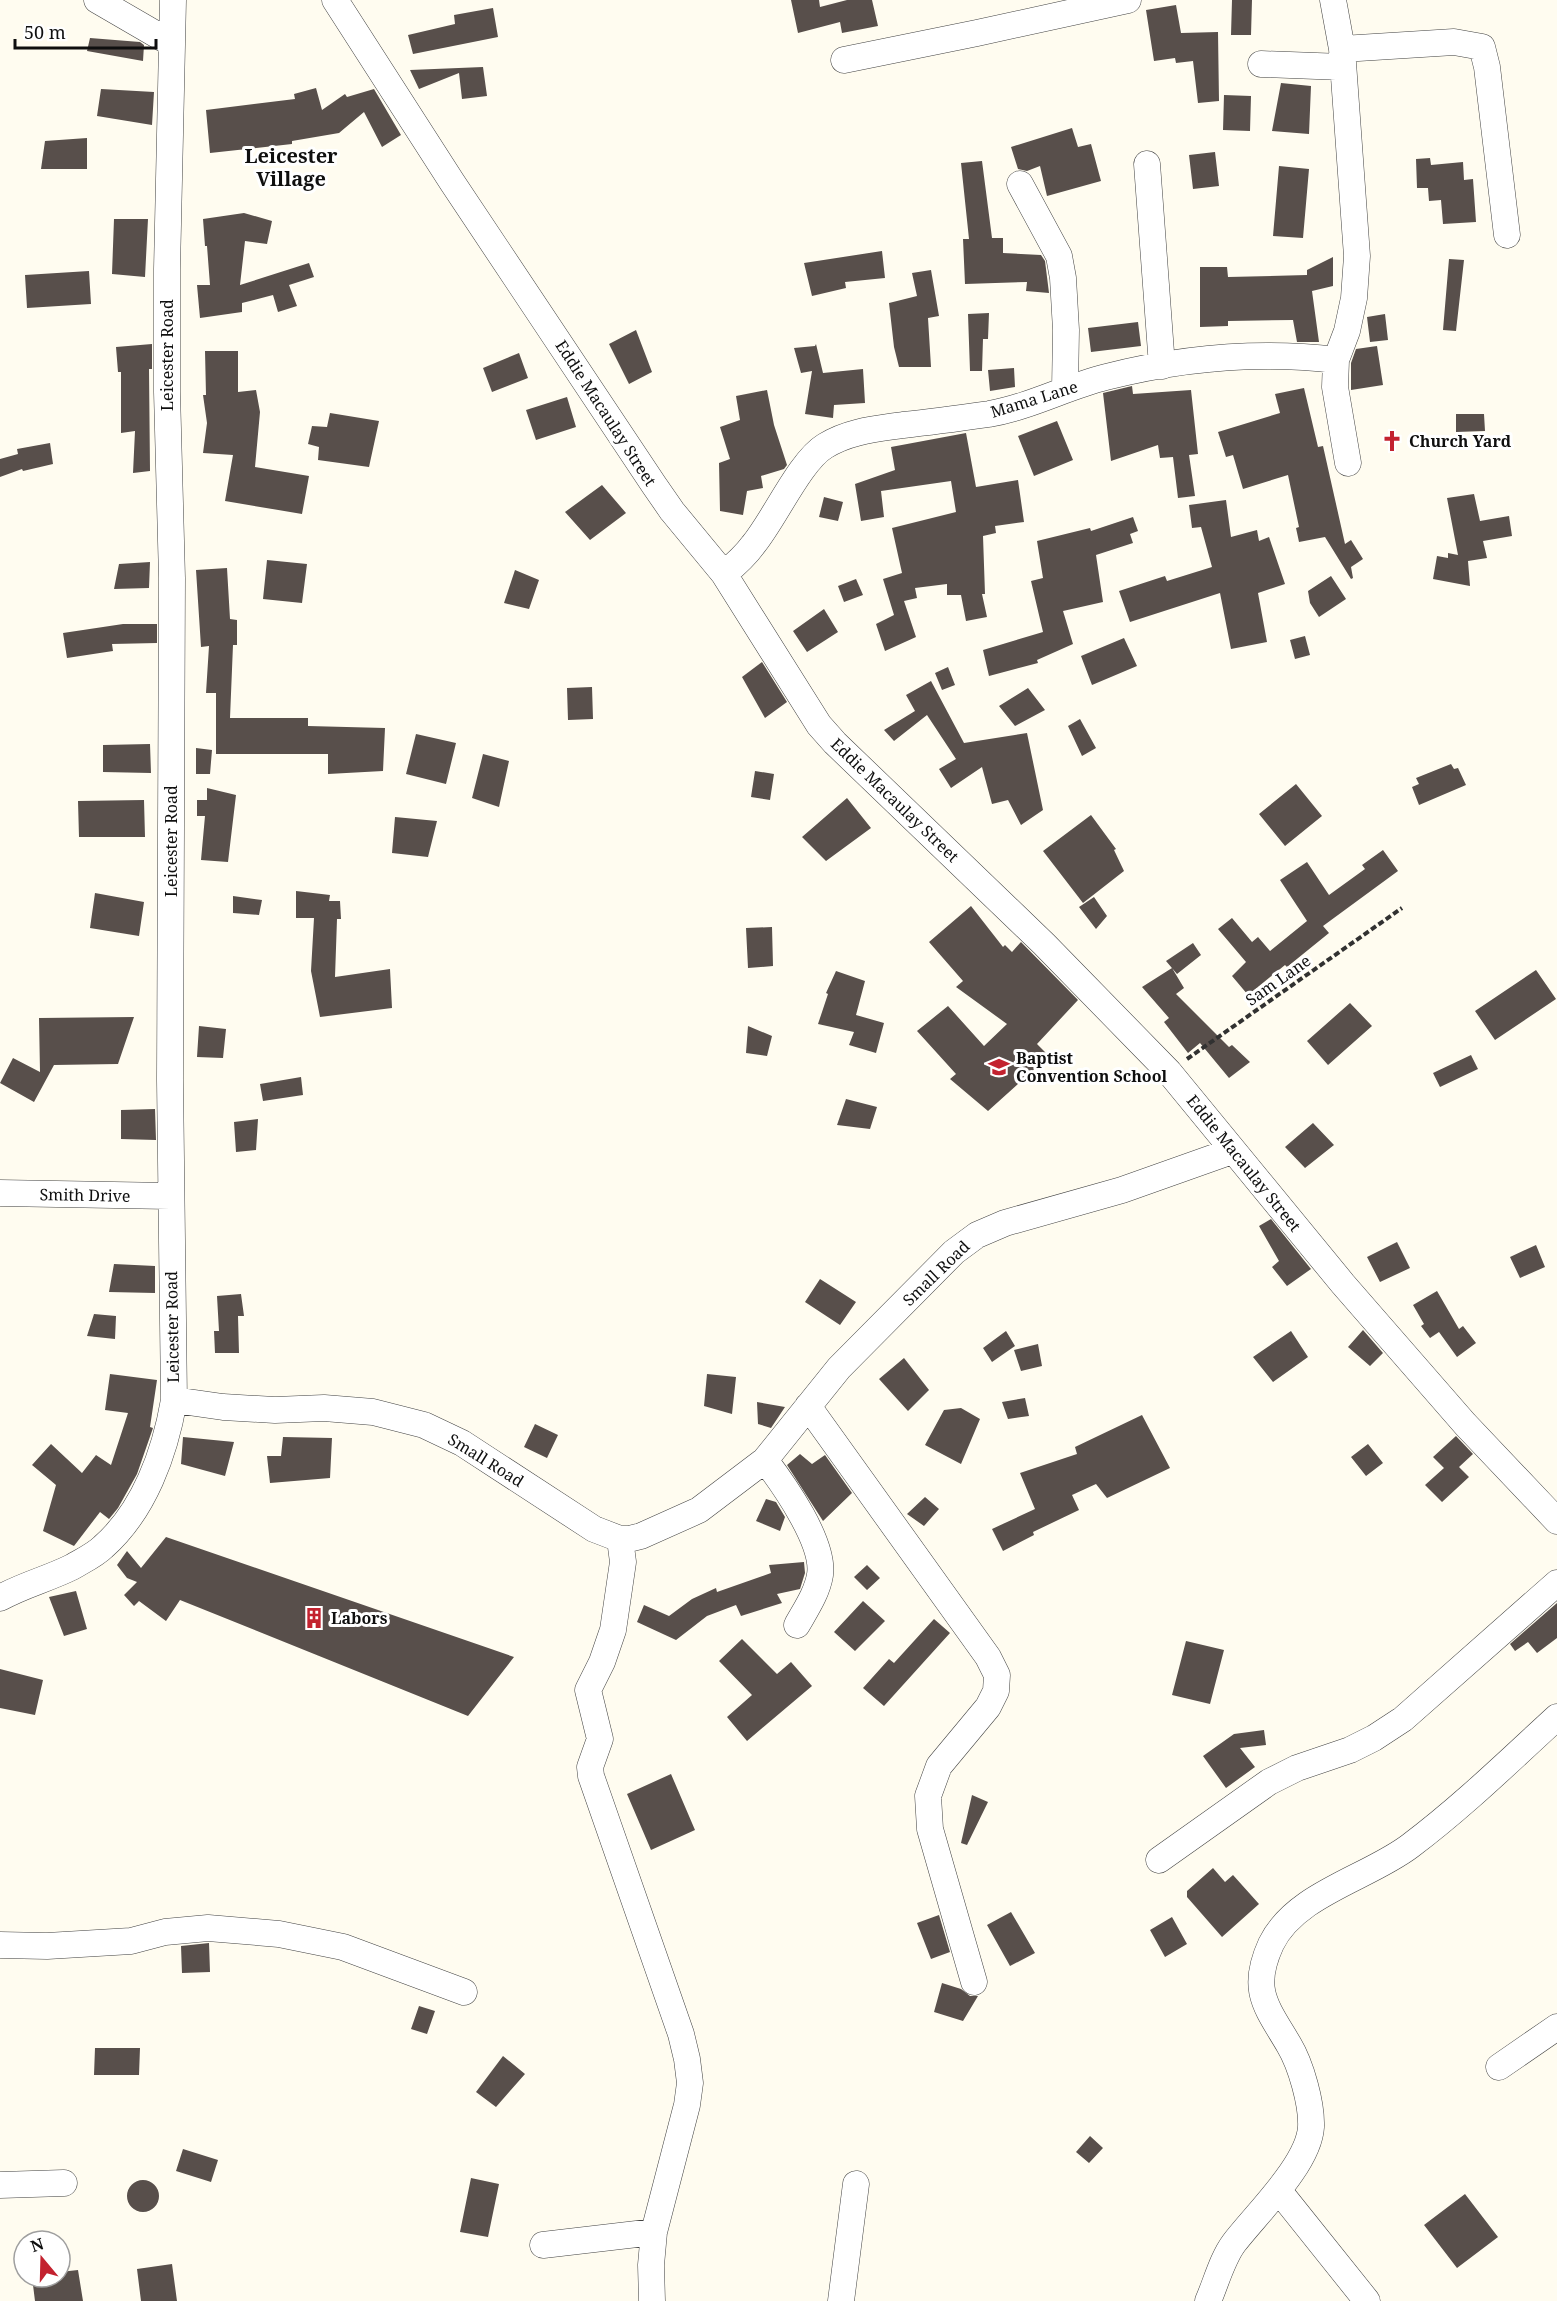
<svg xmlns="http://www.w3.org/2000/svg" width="1557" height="2301" font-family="'Noto Serif',serif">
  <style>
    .building { fill: #584f4b }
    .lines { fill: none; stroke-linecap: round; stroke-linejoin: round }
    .minor-casing { stroke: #424242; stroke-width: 27 }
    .path { stroke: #313131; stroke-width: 4; stroke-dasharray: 6 3; stroke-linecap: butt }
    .minor { stroke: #fff; stroke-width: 26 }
    .labels { text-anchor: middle; stroke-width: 6; stroke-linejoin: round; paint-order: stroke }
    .street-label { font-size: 16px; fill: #0f0f0f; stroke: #fff }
    .poi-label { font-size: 16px; font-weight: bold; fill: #0f0f0f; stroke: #fff; text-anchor: start }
    .quarter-label { font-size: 20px; font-weight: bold; fill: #0f0f0f; stroke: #fff }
  </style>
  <rect width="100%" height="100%" fill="#fffcf0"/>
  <path class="building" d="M791 0H819L820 7 847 0H872L878 26 842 33 840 22 798 33Z
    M1232 0H1252L1251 35H1231Z
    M1176 5 1181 33 1218 32 1219 101 1198 103 1193 61 1176 63 1175 58 1154 61 1146 10Z
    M493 8 498 37 413 54 408 35 455 24 454 15Z
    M90 38 140 42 144 45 143 61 87 51Z
    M483 67 487 96 462 99 459 73 419 89 410 70Z
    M1281 83 1311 86 1309 134 1272 131Z
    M316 88 322 110 345 94 347 97 374 89 401 135 382 147 364 112 339 133 292 141V144L210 153 206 110 295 99 294 94Z
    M101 89 154 92 152 125 97 116Z
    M1224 95 1251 96 1250 131 1223 130Z
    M1072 128 1078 147 1091 144 1101 181 1047 196 1040 166 1027 171 1018 169 1011 147Z
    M87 138V169H41L45 141Z
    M1215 152 1219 186 1193 189 1189 155Z
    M1430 158 1431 165 1463 162 1464 180 1473 179 1476 222 1443 224 1441 200 1429 201 1428 188H1417L1416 159Z
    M982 161 992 238H1003V253L1041 255 1045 261 1049 293 1026 291 1027 282 965 284 963 239H969L961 163Z
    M1279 166 1309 169 1303 238 1273 236Z
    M244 213 272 221 267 244 245 241 240 285 309 263 314 277 289 285 297 306 278 312 273 295 242 303V312L200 318 197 285H210L207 246H205L203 219Z
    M114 219H148L145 277 112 274Z
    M882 251 885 278 845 282 846 288 812 296 804 263Z
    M1333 257V286L1312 291 1319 342H1297L1293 320 1228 321V326L1200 327V267H1227L1228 277 1307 275V270Z
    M1449 259 1464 260 1456 331 1443 330Z
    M931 270 939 316 928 318 931 367H899L894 347 889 303 917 296 912 273Z
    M89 271 91 304 27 308 25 275Z
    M989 313 988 339H983L982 371H970L968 314Z
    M1385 314 1388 340 1370 342 1367 317Z
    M1138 322 1141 346 1091 352 1088 328Z
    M636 330 652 372 629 384 609 344Z
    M152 344V369H149L150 471 133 473 135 431 121 433V372H118L116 347Z
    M816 344 823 373 863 369 865 403 834 405 833 418 805 414 812 371 801 373 794 348 815 346Z
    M1377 346 1383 385 1351 390V363L1356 349Z
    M205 351H238V392L256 390 260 412 255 467 309 476 302 514 225 501 233 455 203 453 207 423 203 395H206Z
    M519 353 528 378 492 392 483 368Z
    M1014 368 1015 387 990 391 988 370Z
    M1132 386 1133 394 1191 390 1198 454 1189 455 1195 496 1178 498 1173 457 1160 458 1158 445 1111 461 1103 393Z
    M1304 388 1318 447 1323 446 1345 544 1351 540 1363 559 1351 567 1353 578 1351 579 1325 537 1299 542 1296 528 1299 527 1288 475 1243 489 1233 455 1226 457 1218 432 1280 413 1275 394Z
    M767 390 774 425 787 465 784 469 761 476 763 488 747 491 743 515 720 511 719 463 730 459 720 427 740 420 736 396Z
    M567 397 576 427 536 440 526 410Z
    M330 413 379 421 369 467 318 460 319 447 308 444 312 426 327 427Z
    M1456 414H1484L1485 431 1456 432Z
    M1057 421 1073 460 1034 476 1018 436Z
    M966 433 976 487 1018 480 1024 522 995 526 996 533 983 536 985 594H982L987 617 966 621 961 595H947V584L915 588 917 598 904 601 916 637 885 651 876 624 894 615 883 579 902 573 892 528 956 512 951 481 881 491 884 517 861 521 855 484 895 470 891 447Z
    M50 443 53 464 23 471 22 469 0 477V459L18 454 17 449Z
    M602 485 626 513 590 540 565 512Z
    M1474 494 1480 521 1509 516 1512 536 1483 541 1487 558 1468 561 1470 586 1433 579 1437 556 1448 558V553L1458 555 1447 498Z
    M824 497 843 502 838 521 819 517Z
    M1226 500 1231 537 1257 530 1259 541 1269 537 1285 584 1258 593 1267 642 1231 649 1220 593 1130 622 1119 591 1165 576 1167 581 1212 567 1201 527 1192 528 1189 505Z
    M1133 517 1138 531 1130 534 1133 543 1096 555 1103 602 1063 611 1073 644 1037 660 1038 663 989 676 983 650 1043 632 1031 581 1043 578 1037 541 1090 528 1091 531Z
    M267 560 307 564 302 603 263 599Z
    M150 562 149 588 114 589 119 564Z
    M227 568 230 619 237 620V645H233L230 718H308V726L385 728 383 771 328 774V754H216V693H206L209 646 201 647 196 570Z
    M515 570 539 580 529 609 504 603Z
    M1331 576 1346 599 1319 617 1310 603 1308 591Z
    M856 579 863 595 844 602 838 586Z
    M824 609 838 632 807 652 793 631Z
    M123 624H157V643L112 644 113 651 67 658 63 633Z
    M1305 636 1310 655 1295 659 1290 640Z
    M1124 638 1137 666 1092 685 1081 656Z
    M762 662 787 702 765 718 742 677Z
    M948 667 955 685 942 690 935 673Z
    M931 681 964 743 1027 733 1043 810 1021 825 1008 800 992 804 982 767 951 788 939 769 956 759 927 715 894 741 884 730 915 711 906 695Z
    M592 687 593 719 568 720 567 688Z
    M1028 688 1045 710 1015 726 999 706Z
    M1080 719 1096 748 1082 756 1068 726Z
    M416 734 456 743 446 784 406 774Z
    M150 744 151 773 103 772V745Z
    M196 748 212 750 210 774H196Z
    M483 754 509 761 499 807 472 798Z
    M1451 764 1454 769 1458 768 1466 785 1419 805 1412 787 1419 784 1416 778Z
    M755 771 774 774 770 800 751 797Z
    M1296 784 1322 816 1285 846 1259 814Z
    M207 788 236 795 228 862 201 860 205 816H197V800H207Z
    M847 798 871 828 826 861 802 837Z
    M144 800 145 837H79L78 801Z
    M1091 815 1116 849 1114 850 1124 871 1083 903 1043 851Z
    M395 817 437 821 428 857 392 853Z
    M1383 850 1398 871 1323 926 1329 933 1287 967 1285 965 1248 995 1232 976 1246 962 1218 929 1232 918 1252 942 1258 937 1270 951 1307 921 1280 880 1307 862 1329 895 1365 869 1362 865Z
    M296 891 330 895 329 901H340L341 919H337L335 977 390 969 392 1008 320 1017 311 971 314 918H296Z
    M95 893 144 902 139 936 90 928Z
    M233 896 262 900 259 915 233 913Z
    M1094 897 1107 916 1096 929 1079 907Z
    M971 906 1003 947 1005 945 1012 952 1021 942 1078 1000 1037 1044 1049 1056 988 1111 950 1079 956 1074 917 1031 948 1006 984 1046 1007 1024 956 987 963 981 929 942Z
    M772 927 773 966 748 968 746 928Z
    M1193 943 1201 955 1177 974 1166 961Z
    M1172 968 1184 988 1176 994 1229 1047 1232 1045 1250 1062 1229 1078 1200 1043 1188 1053 1164 1022 1169 1018 1142 987Z
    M1536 970 1556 999 1495 1040 1475 1011Z
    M836 971 865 981 856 1015 884 1023 876 1053 849 1045 854 1032 818 1024 828 994 826 993Z
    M1350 1003 1372 1026 1328 1065 1307 1041Z
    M134 1017 118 1064 54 1065 34 1102 0 1083 13 1058 40 1072 39 1018Z
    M199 1026 226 1029 223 1058 197 1057Z
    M748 1026 772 1036 767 1056 746 1053Z
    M1471 1055 1478 1069 1440 1087 1433 1073Z
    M301 1077 303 1095 263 1101 260 1084Z
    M846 1099 877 1107 870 1129 837 1125Z
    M155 1109 156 1140 121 1139V1110Z
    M258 1119 256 1150 236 1152 234 1122Z
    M1313 1123 1334 1145 1305 1168 1285 1147Z
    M1271 1219 1311 1269 1287 1286 1272 1267 1279 1261 1259 1226Z
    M1397 1242 1410 1268 1380 1282 1367 1257Z
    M1536 1245 1545 1267 1520 1278 1510 1257Z
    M114 1264 155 1266V1293L109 1292Z
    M820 1279 856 1302 840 1325 805 1302Z
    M1437 1291 1459 1329 1463 1326 1476 1343 1457 1357 1439 1332 1430 1338 1421 1326 1424 1324 1413 1305Z
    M241 1294 244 1316H238L239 1353H215L214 1331H219L217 1296Z
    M94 1314 116 1316 115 1339 87 1336Z
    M1363 1330 1383 1353 1370 1366 1348 1347Z
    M1006 1331 1015 1346 992 1362 983 1348Z
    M1291 1331 1308 1357 1273 1382 1253 1357Z
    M1038 1344 1042 1366 1021 1371 1014 1350Z
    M904 1358 929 1390 908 1411 879 1379Z
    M110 1374 157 1380 150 1427 153 1428 137 1474 118 1508 109 1519 100 1512 74 1546 43 1531 56 1485 32 1465 51 1444 82 1473 96 1455 111 1465 128 1413 105 1410Z
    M707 1374 736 1377 732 1414 704 1406Z
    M1025 1398 1029 1416 1008 1419 1002 1402Z
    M757 1402 785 1407 771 1428 758 1424Z
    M961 1408 980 1419 961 1464 925 1445 944 1410Z
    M1142 1415 1170 1468 1107 1498 1096 1484 1072 1495 1079 1510 1033 1532 1034 1535 1003 1551 992 1529 1035 1509 1020 1473 1077 1454 1075 1447Z
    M535 1424 558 1435 547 1458 524 1447Z
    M1456 1436 1473 1454 1459 1467 1469 1477 1442 1502 1425 1485 1444 1468 1433 1457Z
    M183 1437 234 1442 225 1476 181 1464Z
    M283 1437 332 1438 330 1478 270 1483 267 1456H281Z
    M1368 1444 1383 1463 1366 1476 1351 1457Z
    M800 1454 812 1464 825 1455 852 1493 823 1521 787 1465Z
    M925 1497 939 1509 924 1526 907 1514Z
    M766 1499 776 1502 785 1517 780 1531 756 1521Z
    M166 1537 514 1657 468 1716 180 1600 166 1621 139 1601 134 1606 124 1595 137 1582 127 1578 117 1565 127 1551 141 1568Z
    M804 1562 805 1573 800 1589 777 1594 782 1603 741 1616 736 1605 707 1616 676 1640 637 1622 644 1605 669 1616 692 1599 716 1588 717 1592 771 1573 769 1565Z
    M867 1565 880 1578 867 1590 854 1577Z
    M76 1591 87 1629 64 1636 49 1597Z
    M863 1601 885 1621 855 1651 834 1632Z
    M1557 1603V1638L1537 1653 1528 1642 1515 1651 1510 1644Z
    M934 1619 950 1633 884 1706 863 1688 889 1659 894 1663Z
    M742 1639 777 1674 791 1662 812 1686 747 1741 727 1717 752 1695 719 1661Z
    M1186 1641 1224 1650 1210 1704 1172 1695Z
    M0 1669 43 1680 35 1715 0 1708Z
    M1264 1730 1266 1745 1240 1748 1255 1767 1226 1788 1203 1756 1234 1734Z
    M671 1774 695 1830 651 1850 627 1794Z
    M972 1795 988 1802 967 1845 961 1843Z
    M1213 1868 1225 1882 1233 1875 1259 1904 1222 1937 1187 1897V1891Z
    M1011 1912 1035 1953 1010 1966 987 1925Z
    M939 1915 950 1952 931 1959 917 1923Z
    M1172 1917 1187 1944 1165 1957 1150 1930Z
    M209 1943 210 1972 182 1973 181 1946Z
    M942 1983 961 1989 970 1996H978L963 2021 934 2012Z
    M419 2006 435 2011 427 2034 411 2029Z
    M95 2048H140L139 2075H94Z
    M503 2056 525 2074 496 2107 476 2092Z
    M1090 2136 1103 2148 1089 2163 1076 2152Z
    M183 2149 218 2160 211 2182 176 2171Z
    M471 2178 499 2184 488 2237 460 2232Z
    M127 2196a16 16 0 1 1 32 0a16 16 0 1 1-32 0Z
    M1465 2194 1498 2237 1457 2268 1424 2225Z
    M172 2264 177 2301H141L137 2269Z
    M78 2270 83 2301H35L32 2277H60V2272Z"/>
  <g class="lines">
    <defs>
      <path id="minor" d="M97 0 171 43
        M335 0 452 182 654 485 672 511 724 574 819 725 835 743 1044 944 1169 1072 1343 1284 1465 1424 1557 1521
        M1333 0 1342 49 1357 256 1354 298 1347 331 1336 360 1335 387 1348 463
        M1342 49 1454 42 1482 47 1487 67 1507 235
        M844 60 977 33 1128 0
        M1261 64 1343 67
        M1147 164 1162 366
        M1020 184 1059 256 1063 278 1066 330 1065 389
        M724 574C735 565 745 556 753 545 774 520 800 461 825 446 849 431 876 429 903 425 932 422 961 418 989 414 1030 407 1066 387 1106 377 1181 358 1260 351 1336 360
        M0 1193 170 1196
        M174 1400 223 1407 275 1410 324 1408 373 1412 424 1425 462 1443 594 1529 620 1539H629L641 1536 699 1510 765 1460
        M808 1406 988 1657 997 1675 996 1691 988 1707 939 1766 928 1796 930 1829 974 1982
        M620 1539 623 1562 613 1630 602 1662 588 1690 600 1739 590 1767 591 1776 681 2034 687 2059 690 2083 687 2105 654 2232 651 2265 652 2301
        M0 1598C23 1585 48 1579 72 1567 82 1561 95 1555 103 1547 144 1511 165 1453 174 1400L170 1080 172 578 167 392V269L173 0
        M797 1625C806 1609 817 1593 820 1575 825 1543 784 1485 765 1460L839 1368 954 1252 977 1235 1005 1223 1122 1190 1232 1151
        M1159 1860 1269 1782 1297 1768 1350 1750 1374 1738 1403 1719 1557 1583
        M0 1945 47 1946 131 1941 165 1932 208 1928 279 1934 343 1947 464 1992
        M1499 2067 1557 2027
        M0 2185 64 2183
        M1279 2191 1367 2301
        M543 2245 654 2232
        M841 2301 856 2184
        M1208 2301C1216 2283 1222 2259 1234 2243 1256 2214 1309 2164 1311 2127 1312 2104 1301 2065 1289 2045 1266 2006 1250 1990 1271 1944 1295 1894 1368 1878 1410 1846 1462 1807 1509 1761 1557 1717"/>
    </defs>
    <use href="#minor" class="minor-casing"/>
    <path class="path" d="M1187 1059 1402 908"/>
    <use href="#minor" class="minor"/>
  </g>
  <defs>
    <symbol id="church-bare" viewBox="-9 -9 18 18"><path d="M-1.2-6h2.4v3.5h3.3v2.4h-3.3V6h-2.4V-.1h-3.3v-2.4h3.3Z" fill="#c3222f" stroke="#fff" stroke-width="2.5" paint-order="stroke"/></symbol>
    <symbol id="school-bare" viewBox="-9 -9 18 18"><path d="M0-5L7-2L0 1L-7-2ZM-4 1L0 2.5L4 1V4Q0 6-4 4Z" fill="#c3222f" stroke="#fff" stroke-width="2.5" paint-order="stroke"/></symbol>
    <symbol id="building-bare" viewBox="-9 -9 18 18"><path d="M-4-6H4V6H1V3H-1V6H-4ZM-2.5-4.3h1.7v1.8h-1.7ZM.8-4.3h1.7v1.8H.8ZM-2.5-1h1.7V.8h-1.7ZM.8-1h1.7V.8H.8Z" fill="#c3222f" stroke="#fff" stroke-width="2.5" paint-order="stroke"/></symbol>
  </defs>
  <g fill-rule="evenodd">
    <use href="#church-bare" x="1377" y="426" width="30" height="30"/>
    <use href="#school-bare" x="984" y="1052" width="30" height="30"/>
    <use href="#building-bare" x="299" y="1603" width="30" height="30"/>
  </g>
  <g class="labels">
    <g class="street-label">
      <text transform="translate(167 355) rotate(-90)" y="6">Leicester Road</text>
      <text transform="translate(1034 399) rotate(-17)" y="6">Mama Lane</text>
      <text transform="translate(606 413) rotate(57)" y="6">Eddie Macaulay Street</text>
      <text transform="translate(895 800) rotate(44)" y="6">Eddie Macaulay Street</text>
      <text transform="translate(171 841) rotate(-90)" y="6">Leicester Road</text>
      <text transform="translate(1278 980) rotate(-35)" y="6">Sam Lane</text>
      <text transform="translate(1244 1163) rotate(51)" y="6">Eddie Macaulay Street</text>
      <text transform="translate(85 1195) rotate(1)" y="6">Smith Drive</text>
      <text transform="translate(936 1273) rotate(-44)" y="6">Small Road</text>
      <text transform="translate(172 1327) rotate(-91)" y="6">Leicester Road</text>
      <text transform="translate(486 1460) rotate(32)" y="6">Small Road</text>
    </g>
    <g class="poi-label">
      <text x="1409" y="447">Church Yard</text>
      <text x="1016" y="1064">Baptist<tspan x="1016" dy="18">Convention School</tspan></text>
      <text x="331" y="1624">Labors</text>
    </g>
    <g class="quarter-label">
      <text x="291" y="163">Leicester<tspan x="291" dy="23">Village</tspan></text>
    </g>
  </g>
  <g transform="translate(42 2259) rotate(341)"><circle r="28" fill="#ffffff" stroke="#9f9f9f" stroke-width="1.5"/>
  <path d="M0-4.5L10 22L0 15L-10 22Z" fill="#c3222f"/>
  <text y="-9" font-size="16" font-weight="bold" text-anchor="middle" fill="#0f0f0f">N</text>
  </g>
  <path d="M15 39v9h141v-9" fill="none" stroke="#0f0f0f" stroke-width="3"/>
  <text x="24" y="39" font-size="18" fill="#0f0f0f" stroke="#ffffff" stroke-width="4.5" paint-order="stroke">50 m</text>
</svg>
